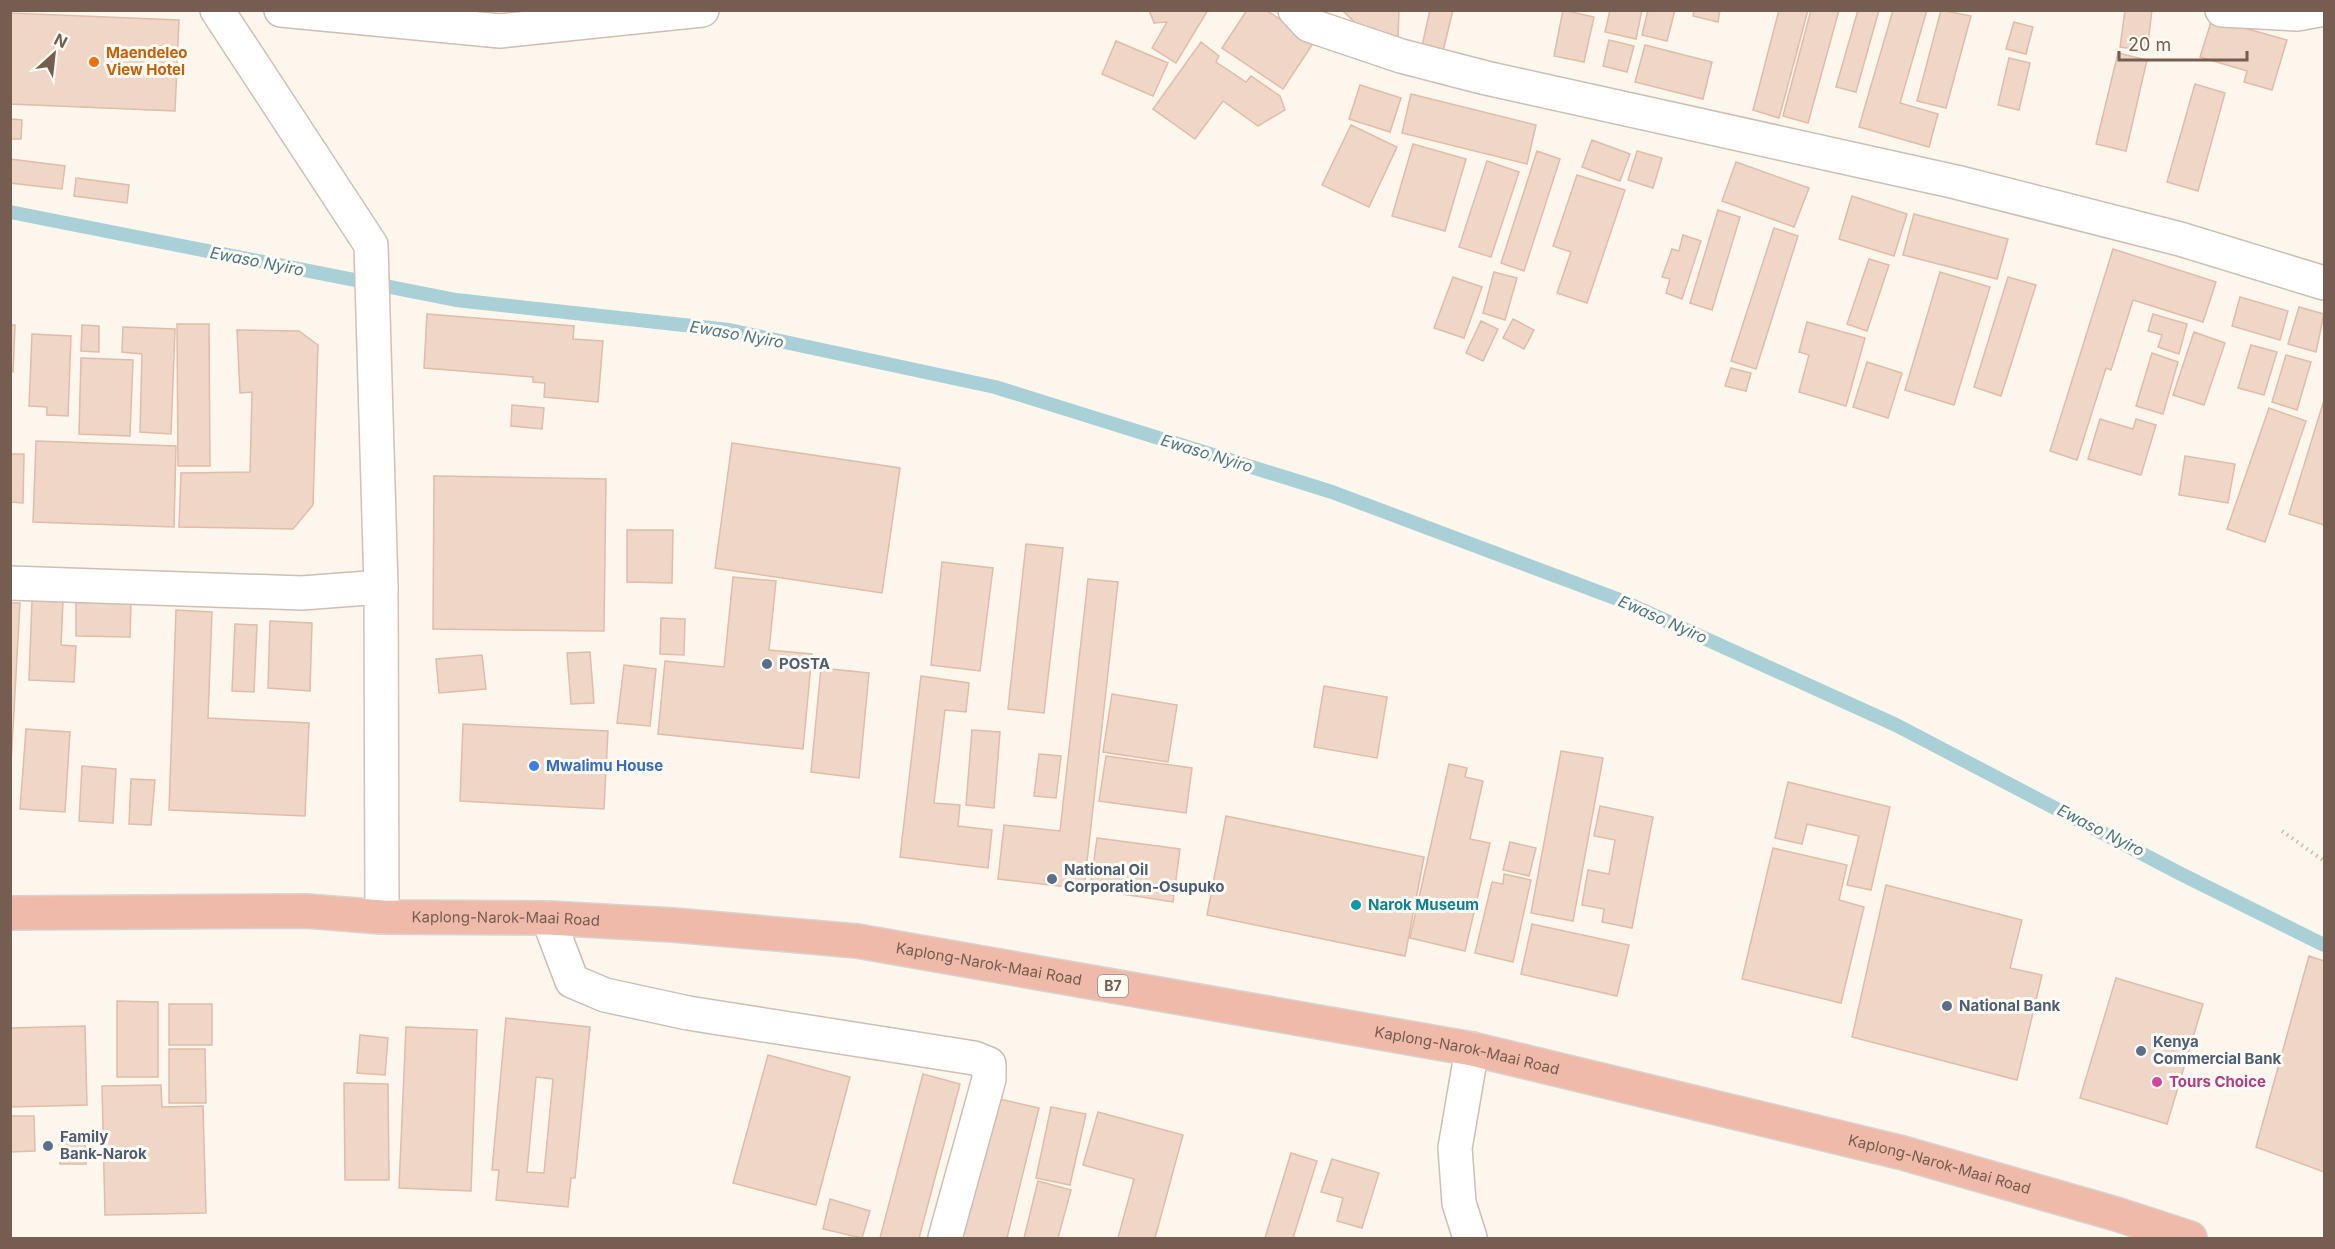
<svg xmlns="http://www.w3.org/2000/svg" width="2335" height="1249" font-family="Inter,sans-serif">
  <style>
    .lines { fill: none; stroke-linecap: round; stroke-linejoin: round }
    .stream { stroke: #a9d0d6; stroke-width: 14 }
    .building { fill: #efd6c7; stroke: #e1bca8; stroke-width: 1.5; fill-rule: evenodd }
    .street-casing { stroke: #cebeb3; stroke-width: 36 }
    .secondary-casing { stroke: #d3c0b3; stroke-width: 36 }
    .highway-casing { stroke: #d9d2ce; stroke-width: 36 }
    .path { stroke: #d5b9a9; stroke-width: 4; stroke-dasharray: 1.5 4.5; stroke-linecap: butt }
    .street { stroke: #fff; stroke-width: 33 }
    .secondary { stroke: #fff; stroke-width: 33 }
    .highway { stroke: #f0baaa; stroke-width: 33 }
    .food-dot { fill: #e8710a; stroke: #fefaf4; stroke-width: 2 }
    .service-dot { fill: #5c6f8a; stroke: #fefaf4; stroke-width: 2 }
    .shop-dot { fill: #3f7fe0; stroke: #fefaf4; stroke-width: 2 }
    .culture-dot { fill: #0f9aa8; stroke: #fefaf4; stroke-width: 2 }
    .hotel-dot { fill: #d1479c; stroke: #fefaf4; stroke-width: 2 }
    .labels { text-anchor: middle; stroke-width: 6; stroke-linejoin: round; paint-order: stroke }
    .shield { fill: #fefaf4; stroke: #9f8c82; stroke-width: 1.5 }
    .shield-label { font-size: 14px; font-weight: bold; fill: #765d51 }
    .food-label { font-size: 15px; font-weight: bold; fill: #c56008; stroke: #fefaf4; text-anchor: start }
    .service-label { font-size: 15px; font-weight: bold; fill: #4e5e75; stroke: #fefaf4; text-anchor: start }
    .shop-label { font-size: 15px; font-weight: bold; fill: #366cbe; stroke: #fefaf4; text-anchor: start }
    .culture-label { font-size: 15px; font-weight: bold; fill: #0d838f; stroke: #fefaf4; text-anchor: start }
    .street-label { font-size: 15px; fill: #765d51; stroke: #fefaf4 }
    .hotel-label { font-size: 15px; font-weight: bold; fill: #b23c85; stroke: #fefaf4; text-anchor: start }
    .water-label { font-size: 16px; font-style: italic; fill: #487980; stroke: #fefaf4 }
  </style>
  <rect width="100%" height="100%" fill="#fcf6ed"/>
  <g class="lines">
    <path class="stream" d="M10 212 456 300 729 330 995 387 1332 492 1620 600 1896 725 2181 874 2324 945"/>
  </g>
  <path class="building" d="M1149 10H1208L1176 63 1152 48 1167 22 1154 23Z
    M1247 10H1266L1314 42 1283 89 1222 48Z
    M1342 10H1399L1398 38 1369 36Z
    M1430 10H1453L1443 51 1422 46Z
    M1563 10 1594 17 1584 62 1554 56Z
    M1610 10H1642L1636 39 1605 32Z
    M1648 10H1675L1667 41 1642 35Z
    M1694 10H1720L1718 22 1693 16Z
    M1779 10H1808L1779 118 1753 110Z
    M1811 10H1839L1808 123 1783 116Z
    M1858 10H1879L1856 92 1836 87Z
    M1893 10H1927L1900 103 1938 114 1929 147 1859 127Z
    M1941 10 1971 16 1946 108 1917 101Z
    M2125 10H2152L2147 51 2120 47Z
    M10 13 179 20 175 111 10 104Z
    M2212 19 2287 40 2272 90 2244 82 2247 71 2200 57Z
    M2014 22 2033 27 2026 54 2006 49Z
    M1609 40 1634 46 1627 72 1603 66Z
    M1116 41 1168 63 1153 96 1102 74Z
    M1201 42 1219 56 1216 62 1246 82 1251 76 1280 96 1285 110 1258 126 1223 101 1195 139 1153 109Z
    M1645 45 1712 62 1703 99 1635 82Z
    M2118 53 2147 60 2126 151 2096 144Z
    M2009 58 2030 63 2019 110 1998 105Z
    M2195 84 2225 93 2198 191 2167 182Z
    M1360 85 1401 98 1390 132 1349 119Z
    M1411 94 1536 125 1527 164 1402 133Z
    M10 119 22 120 21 139H10Z
    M1351 125 1397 147 1369 207 1322 185Z
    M1592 140 1630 154 1620 181 1582 167Z
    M1413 144 1466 159 1445 231 1392 216Z
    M1537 151 1560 159 1524 271 1501 263Z
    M1637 151 1662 158 1653 188 1628 180Z
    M10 159 65 166 62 189 10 183Z
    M1487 161 1519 172 1491 257 1459 247Z
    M1736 162 1809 188 1794 227 1722 201Z
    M1577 175 1625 190 1587 303 1557 293 1571 252 1553 246Z
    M76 178 129 185 127 203 74 196Z
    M1852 196 1907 214 1894 256 1839 239Z
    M1718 210 1740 217 1712 310 1690 303Z
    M1914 214 2008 239 1997 279 1903 255Z
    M1774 228 1798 236 1756 369 1731 361Z
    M1683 235 1701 241 1682 299 1666 293 1670 279 1662 277 1672 249 1679 251Z
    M2113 249 2216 282 2203 322 2133 300 2111 370 2106 368 2077 460 2050 451Z
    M1869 259 1889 265 1867 331 1847 324Z
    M1494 272 1517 278 1505 320 1483 313Z
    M1940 272 1990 287 1954 405 1905 390Z
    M1453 277 1482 287 1464 338 1434 328Z
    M2008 277 2036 285 2001 396 1974 387Z
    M2240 297 2288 311 2280 340 2232 326Z
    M2299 307 2324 314 2316 352 2288 344Z
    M427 314 574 326 573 339 603 341 598 402 544 397 545 383 533 382V377L424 368Z
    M2153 314 2187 324 2179 354 2158 347 2162 335 2148 331Z
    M1513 319 1534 330 1524 349 1503 338Z
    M1481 321 1498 329 1483 361 1466 353Z
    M1807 322 1865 338 1846 406 1799 392 1809 355 1799 352Z
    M177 324H209L210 466H178Z
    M10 325H15L13 372H10Z
    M82 325 99 326V352L81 351Z
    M123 327 175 329 171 434 140 432 142 354 122 352Z
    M237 330 299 331 318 345 313 505 293 529 179 527 181 473 250 472 252 392 240 393Z
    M2194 332 2225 343 2204 405 2173 395Z
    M32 334 71 336 68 416 47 415V407L29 406Z
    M2251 345 2277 352 2264 395 2238 388Z
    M2152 353 2178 362 2163 414 2136 406Z
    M2286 355 2311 362 2297 410 2272 402Z
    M81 358 133 360 130 436 79 434Z
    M1867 362 1902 373 1888 418 1853 407Z
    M1731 368 1751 373 1746 391 1725 386Z
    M2324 400V525L2289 514Z
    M512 405 544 408 542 429 511 426Z
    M2269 408 2306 421 2265 542 2227 529Z
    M2100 419 2133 429 2136 419 2156 425 2141 475 2088 459Z
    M36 441 176 446 174 527 33 522Z
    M732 443 900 468 882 593 715 568Z
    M10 454H24L23 503 10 502Z
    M2185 456 2235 464 2228 503 2179 495Z
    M434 476 606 479 604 631 433 629Z
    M627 530H673L672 583 627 582Z
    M1026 544 1063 548 1044 713 1008 709Z
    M942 562 993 568 980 671 931 665Z
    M733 577 776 581 769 650 812 654 803 749 658 734 665 661 724 667Z
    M1088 579 1118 582 1084 889 998 879 1004 825 1060 831Z
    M32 600 63 601 61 645 76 646 74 682 29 680Z
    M76 600 131 601 130 637 76 636Z
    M10 603H20L10 782Z
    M176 610 212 612 208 718 309 723 305 816 169 810Z
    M661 618 685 619 684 655 660 654Z
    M270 621 312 623 310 691 268 688Z
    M235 624 257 625 254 692 232 691Z
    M590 652 594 703 571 704 567 653Z
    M482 655 486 689 439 693 436 659Z
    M624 665 656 669 650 726 617 723Z
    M821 668 869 673 859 778 811 772Z
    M921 676 969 683 966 712 945 710 934 803 960 805 958 826 992 830 988 868 900 857Z
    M1324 686 1387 697 1377 758 1314 747Z
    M1112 694 1177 705 1168 762 1103 752Z
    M463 724 608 731 604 809 460 801Z
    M26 729 70 732 65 812 20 809Z
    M972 730 1000 732 994 808 966 805Z
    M1561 751 1603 758 1573 921 1531 913Z
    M1039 754 1061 756 1056 798 1034 796Z
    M1106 756 1192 768 1186 813 1099 801Z
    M1449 764 1467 768 1465 777 1483 781 1470 839 1490 843 1465 951 1410 938Z
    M82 766 116 769 113 823 79 821Z
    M131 779 155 780 151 825 129 824Z
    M1788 782 1890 807 1871 890 1847 885 1859 836 1807 824 1802 844 1775 838Z
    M1600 806 1653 817 1632 928 1602 922 1604 909 1582 905 1588 870 1609 874 1615 840 1594 836Z
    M1226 816 1424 857 1405 956 1207 915Z
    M1097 838 1180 849 1173 902 1090 889Z
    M1510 842 1536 848 1529 876 1503 870Z
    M1773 848 1847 865 1839 900 1864 907 1841 1003 1742 979Z
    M1504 874 1531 880 1513 962 1475 953 1492 882 1503 884Z
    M1886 885 2022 920 2010 968 2042 975 2017 1080 1852 1037Z
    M1532 924 1629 945 1617 996 1521 974Z
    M2309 956 2324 961V1172L2256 1147Z
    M2116 978 2203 1004 2167 1124 2080 1098Z
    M117 1001 158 1002V1077H117Z
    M169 1004H212V1045H169Z
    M506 1018 590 1027 575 1178H571L568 1207 496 1200 499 1170H492ZM536 1077 553 1079 544 1173 527 1172Z
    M85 1026 87 1105 10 1107V1028Z
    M406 1027 477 1030 471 1191 399 1188Z
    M360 1035 388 1038 385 1075 357 1073Z
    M169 1049H205L206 1103H169Z
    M768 1055 850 1077 816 1205 733 1183Z
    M923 1074 960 1084 919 1238H880Z
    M344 1083 388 1084 389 1180H345Z
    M161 1085 162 1107 203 1106 206 1213 105 1215 102 1086Z
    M995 1098 1039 1108 1007 1238H960Z
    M1051 1107 1086 1114 1070 1185 1036 1178Z
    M1098 1112 1183 1135 1155 1238H1118L1134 1179 1083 1165Z
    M10 1116H34L35 1151 10 1152Z
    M85 1138 86 1164H60L59 1139Z
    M1291 1153 1317 1161 1293 1238H1265Z
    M1332 1159 1379 1173 1362 1228 1337 1221 1343 1198 1321 1192Z
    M1038 1181 1071 1190 1058 1238H1024Z
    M830 1199 870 1211 862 1238 823 1229Z"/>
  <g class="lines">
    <defs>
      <path id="street" d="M281 10 500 31 702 10
        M1295 10 1309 25 1401 56 1486 78 1956 182 2180 239 2324 283
        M2222 10 2297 14 2319 10
        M10 583 302 593 381 587
        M548 918 572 981 605 995 688 1013 974 1058 989 1064V1079L945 1238
        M1470 1238 1459 1203 1455 1148 1472 1049"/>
      <path id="secondary" d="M217 10 371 245 381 587 382 917"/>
      <g id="highway">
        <path id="s1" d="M10 913 306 911 382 917 548 918 673 925 857 941 1472 1049 1903 1153 2116 1214 2190 1238"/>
      </g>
    </defs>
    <use href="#street" class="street-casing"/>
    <use href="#secondary" class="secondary-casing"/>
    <use href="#highway" class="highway-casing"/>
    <path class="path" d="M2282 831 2324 861"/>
    <use href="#street" class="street"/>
    <use href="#secondary" class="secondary"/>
    <use href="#highway" class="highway"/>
  </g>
  <circle class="food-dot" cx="94" cy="62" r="6"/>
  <g class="service-dot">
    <circle cx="767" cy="664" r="6"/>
    <circle cx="1052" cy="879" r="6"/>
    <circle cx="1947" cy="1006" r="6"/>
    <circle cx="2141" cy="1051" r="6"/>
    <circle cx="48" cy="1146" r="6"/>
  </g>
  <circle class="shop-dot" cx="534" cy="766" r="6"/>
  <circle class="culture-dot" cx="1356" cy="905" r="6"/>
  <circle class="hotel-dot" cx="2157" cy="1082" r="6"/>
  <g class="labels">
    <rect class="shield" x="1098" y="975" width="30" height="22" rx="4.5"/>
    <g class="shield-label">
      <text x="1113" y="991">B7</text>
    </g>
    <g class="food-label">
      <text x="106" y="58">Maendeleo<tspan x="106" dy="17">View Hotel</tspan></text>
    </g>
    <g class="service-label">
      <text x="779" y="669">POSTA</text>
      <text x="1064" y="875">National Oil<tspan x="1064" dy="17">Corporation-Osupuko</tspan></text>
      <text x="1959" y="1011">National Bank</text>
      <text x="2153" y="1047">Kenya<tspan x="2153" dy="17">Commercial Bank</tspan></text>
      <text x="60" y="1142">Family<tspan x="60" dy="17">Bank-Narok</tspan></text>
    </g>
    <g class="shop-label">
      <text x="546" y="771">Mwalimu House</text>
    </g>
    <g class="culture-label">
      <text x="1368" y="910">Narok Museum</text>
    </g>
    <g class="street-label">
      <text dy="5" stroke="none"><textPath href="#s1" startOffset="496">Kaplong-Narok-Maai Road</textPath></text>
      <text dy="5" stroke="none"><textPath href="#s1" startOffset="982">Kaplong-Narok-Maai Road</textPath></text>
      <text dy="5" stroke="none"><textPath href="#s1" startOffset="1468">Kaplong-Narok-Maai Road</textPath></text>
      <text dy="5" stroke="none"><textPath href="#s1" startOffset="1954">Kaplong-Narok-Maai Road</textPath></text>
    </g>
    <g class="hotel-label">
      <text x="2169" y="1087">Tours Choice</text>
    </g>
    <g class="water-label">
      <text transform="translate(257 261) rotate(11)" y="6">Ewaso Nyiro</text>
      <text transform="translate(737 334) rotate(10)" y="6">Ewaso Nyiro</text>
      <text transform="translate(1207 453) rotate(17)" y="6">Ewaso Nyiro</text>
      <text transform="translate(1663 619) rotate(24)" y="6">Ewaso Nyiro</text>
      <text transform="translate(2101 830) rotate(27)" y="6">Ewaso Nyiro</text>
    </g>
  </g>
  <rect width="2335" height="1249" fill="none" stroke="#765d51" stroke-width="24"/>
  <g transform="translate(54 54) rotate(27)" stroke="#fefaf4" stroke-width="4.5" paint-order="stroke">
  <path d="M0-4.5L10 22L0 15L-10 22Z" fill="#765d51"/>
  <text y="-9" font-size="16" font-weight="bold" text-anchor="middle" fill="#765d51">N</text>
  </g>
  <path d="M2119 51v9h128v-9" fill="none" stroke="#765d51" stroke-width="3"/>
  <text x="2128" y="51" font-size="18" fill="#765d51" stroke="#fefaf4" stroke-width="4.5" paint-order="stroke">20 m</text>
</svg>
